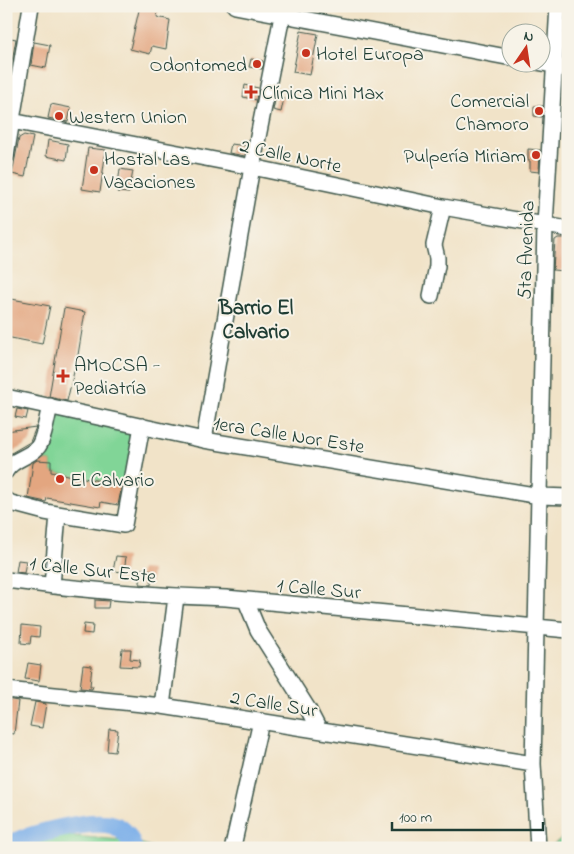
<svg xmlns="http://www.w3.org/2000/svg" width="574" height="854" font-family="'Indie Flower',sans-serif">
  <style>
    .green { fill: #81d597; stroke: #508966 }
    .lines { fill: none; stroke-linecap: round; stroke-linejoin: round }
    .river { stroke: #7cafe9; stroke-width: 19 }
    .building { fill: #e3a680 }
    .minor-casing { stroke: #3e564a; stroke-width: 18 }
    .minor { stroke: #fff; stroke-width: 15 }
    .poi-dot { fill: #c8321e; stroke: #f7f3e8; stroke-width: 2 }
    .labels { text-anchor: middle; stroke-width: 4; stroke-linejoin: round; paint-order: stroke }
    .poi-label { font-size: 20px; fill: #1f3d34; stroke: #f7f3e8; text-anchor: start }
    .street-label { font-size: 20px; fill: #1f3d34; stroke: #f7f3e8 }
    .neighbourhood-label { font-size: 21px; font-weight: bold; fill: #1f3d34; stroke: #f7f3e8 }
  </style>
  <rect width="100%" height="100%" fill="#f7f3e8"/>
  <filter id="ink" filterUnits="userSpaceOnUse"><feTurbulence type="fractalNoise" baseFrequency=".02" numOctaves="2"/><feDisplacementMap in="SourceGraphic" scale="10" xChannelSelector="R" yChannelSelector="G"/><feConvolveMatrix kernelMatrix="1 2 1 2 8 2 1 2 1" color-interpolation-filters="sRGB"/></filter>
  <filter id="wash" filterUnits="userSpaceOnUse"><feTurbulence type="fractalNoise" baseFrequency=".0096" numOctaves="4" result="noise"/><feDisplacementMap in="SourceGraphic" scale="20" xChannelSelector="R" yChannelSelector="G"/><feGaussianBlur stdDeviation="1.12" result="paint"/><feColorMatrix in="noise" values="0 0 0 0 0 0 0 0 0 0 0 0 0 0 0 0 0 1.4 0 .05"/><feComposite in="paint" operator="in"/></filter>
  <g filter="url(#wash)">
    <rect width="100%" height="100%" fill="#f1e3c8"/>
    <path class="green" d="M53 412 137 430 127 486 51 472V461L34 460Z
      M22 832 134 841 154 848H6V841Z
      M568 833V848H549Z"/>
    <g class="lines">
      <path class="river" d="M6 846C28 835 90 818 113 825 125 829 129 837 133 848"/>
    </g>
    <g id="blocks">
      <path class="building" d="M140 6H159L157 17 170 20 166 49 152 46 150 54 130 49Z
        M301 31 318 34 310 75 293 72Z
        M6 37 16 39 10 72H6Z
        M34 42 50 45 46 68 31 65Z
        M251 59 263 61 262 69 249 67Z
        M245 85 258 88 256 100 243 97Z
        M276 96 284 98 281 112 273 110Z
        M51 104 71 108 68 122 48 118Z
        M534 106H543L542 117 534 116Z
        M24 135 33 137 25 177 12 174 19 138Z
        M48 140 68 144 66 160 46 156Z
        M231 144 247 146 245 156 229 153Z
        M88 148 106 150 100 192 82 189Z
        M528 149 540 150 539 172 530 171V161H528Z
        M120 169 133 171 129 193 117 192Z
        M558 238H567L564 271 553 270 555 240Z
        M6 298 50 306 42 344 6 337Z
        M64 308 85 312 78 355 67 401 49 397Z
        M17 409 28 411 26 419 15 417Z
        M36 427 30 442 6 456V431Z
        M37 460 51 461V472L122 485 118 505 101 502 100 507 47 498 46 502 28 498 33 463Z
        M116 556 126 557 124 572 113 571Z
        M18 560 26 561 24 573 16 572Z
        M141 569 152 570 151 585 140 584Z
        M95 600 109 601 108 608H95Z
        M84 624 93 625 92 634 83 633Z
        M22 625 40 627 39 637 31 636 30 644 21 643Z
        M122 649H131L130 659 140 660 139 667 120 666Z
        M28 663 41 665 39 681 25 679Z
        M83 665 92 666 90 686H93L92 689 80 688Z
        M6 699 18 701 14 734 6 733Z
        M35 702 46 704 42 728 30 726Z
        M109 729 118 730 115 752 107 751Z"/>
    </g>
  </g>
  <g filter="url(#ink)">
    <use href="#blocks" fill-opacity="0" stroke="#3e564a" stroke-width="1"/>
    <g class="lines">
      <defs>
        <path id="minor" d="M235 6 512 58
          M537 62 568 68
          M6 120 252 167 443 207 568 229
          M6 156 31 6
          M431 296 437 266V258L434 245 443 207
          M6 397 204 440 540 496 568 497
          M204 440 252 167 284 6
          M6 471C12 459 28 458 37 448 44 441 47 417 50 406
          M6 500 11 503 45 512 124 525 142 426
          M6 580C79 590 152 596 226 598L568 630
          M52 586 58 514
          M246 601 258 630 308 709 319 730
          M6 690 162 706 533 764
          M162 706 176 597
          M233 846 261 721
          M538 848 533 764 545 225 558 6"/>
      </defs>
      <use href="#minor" class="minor-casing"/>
      <use href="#minor" class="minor"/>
    </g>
  </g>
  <g class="poi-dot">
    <circle cx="306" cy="53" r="5"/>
    <circle cx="257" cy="64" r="5"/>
    <path d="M248.5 84.5h5v5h5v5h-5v5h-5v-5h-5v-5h5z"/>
    <circle cx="539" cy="111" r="5"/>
    <circle cx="59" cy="116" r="5"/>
    <circle cx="536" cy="155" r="5"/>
    <circle cx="94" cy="170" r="5"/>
    <path d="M60.5 368.5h5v5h5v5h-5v5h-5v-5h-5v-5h5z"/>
    <circle cx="60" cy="479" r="5"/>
  </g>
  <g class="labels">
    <g class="poi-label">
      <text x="316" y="60">Hotel Europa</text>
      <text x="247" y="71" text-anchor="end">Odontomed</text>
      <text x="262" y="99">Clínica Mini Max</text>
      <text x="529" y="107" text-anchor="end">Comercial<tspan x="529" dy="23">Chamoro</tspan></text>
      <text x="69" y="123">Western Union</text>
      <text x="526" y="162" text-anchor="end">Pulpería Miriam</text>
      <text x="104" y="165">Hostal Las<tspan x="104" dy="23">Vacaciones</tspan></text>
      <text x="74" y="371">AMOCSA -<tspan x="74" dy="23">Pediatría</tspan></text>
      <text x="70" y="486">El Calvario</text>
    </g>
    <g class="street-label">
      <text transform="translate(291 155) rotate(12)" y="7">2 Calle Norte</text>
      <text transform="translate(525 250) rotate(-88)" y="7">5ta Avenida</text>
      <text transform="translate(289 434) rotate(9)" y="7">1era Calle Nor Este</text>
      <text transform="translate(93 569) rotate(6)" y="7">1 Calle Sur Este</text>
      <text transform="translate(319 588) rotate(5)" y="7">1 Calle Sur</text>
      <text transform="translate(274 703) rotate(9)" y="7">2 Calle Sur</text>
    </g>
    <g class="neighbourhood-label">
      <text x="256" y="314">Barrio El<tspan x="256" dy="24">Calvario</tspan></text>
    </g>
  </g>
  <rect width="574" height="854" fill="none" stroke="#f7f3e8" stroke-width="25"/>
  <g transform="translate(526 48) rotate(13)"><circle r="24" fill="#f7f3e8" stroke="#a1aaa0"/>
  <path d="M0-4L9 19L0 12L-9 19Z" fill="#c8321e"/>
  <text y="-8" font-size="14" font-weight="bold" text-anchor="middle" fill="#1f3d34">N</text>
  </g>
  <path d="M392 822v8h151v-8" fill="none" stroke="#1f3d34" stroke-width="2.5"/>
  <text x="399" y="822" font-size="15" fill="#1f3d34" stroke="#f7f3e8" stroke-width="4" paint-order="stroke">100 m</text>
</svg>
